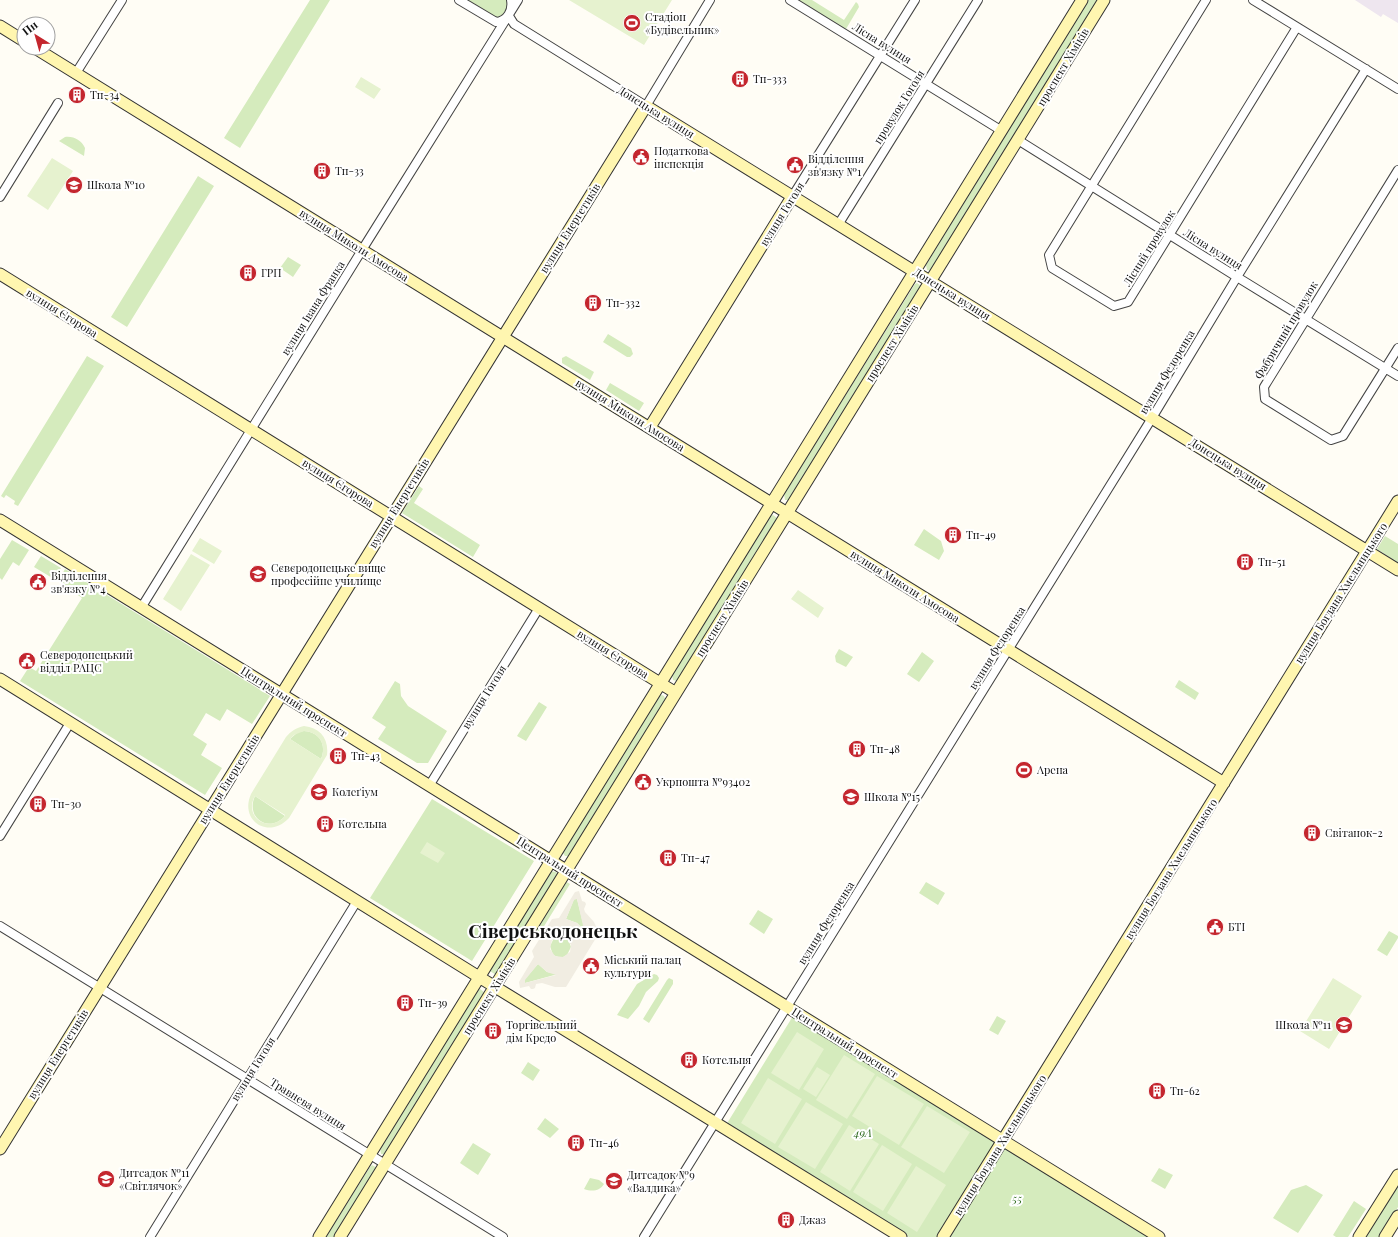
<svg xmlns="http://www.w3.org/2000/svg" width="1398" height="1237" font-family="'Playfair Display',serif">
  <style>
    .industrial { fill: #eee6ef }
    .green { fill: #d5ebbd }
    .pitch { fill: #e6f2cf; fill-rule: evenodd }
    .plaza { fill: #f1ede2; fill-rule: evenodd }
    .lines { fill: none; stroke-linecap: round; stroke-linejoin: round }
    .street-casing { stroke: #444; stroke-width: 10 }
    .secondary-casing { stroke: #333; stroke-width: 13 }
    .street { stroke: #fff; stroke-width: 8 }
    .secondary { stroke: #fff6b0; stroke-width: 11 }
    .labels { text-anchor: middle; stroke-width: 4; stroke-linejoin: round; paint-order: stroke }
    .poi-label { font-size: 11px; fill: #111; stroke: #fff; text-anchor: start }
    .street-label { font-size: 11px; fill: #111; stroke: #fff }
    .park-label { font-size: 11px; font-style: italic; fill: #2f6b1f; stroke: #fff }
    .town-label { font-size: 19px; font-weight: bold; fill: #111; stroke: #fff }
  </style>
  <rect width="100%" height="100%" fill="#fffdf5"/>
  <path class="industrial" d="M1355 0H1398V23L1383 14 1381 17Z"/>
  <path class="green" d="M310 0H330L240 148 224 138Z
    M466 0H506C509 4 508 8 507 13L499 18 493 17Z
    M797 0H812L844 20 856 2 858 4 859 7 846 29H843Z
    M1088 0H1098L931 271 927 270 926 265Z
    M65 137C74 136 81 140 85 148L84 156 59 141Z
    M198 176 214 186 127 327 111 317Z
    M288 257 301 265 293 277 280 268Z
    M917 283 921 286 789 500H785L784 494 915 284Z
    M608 334 631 348 633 354 630 357H627L603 342Z
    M87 356 104 366 18 506 14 504 15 501 6 495 4 498 1 496Z
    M566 356 594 372 590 380 562 363V358Z
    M610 383 644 403 639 411 606 390Z
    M419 486 423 489 414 503 480 545 473 557 402 513Z
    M773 515 777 518V521L679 679 677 681 673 680 672 675 770 516Z
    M924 529 941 541 944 551 939 560 914 545Z
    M1385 536 1398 544V563L1377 549Z
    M12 540 29 550 19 566 13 562 2 580 0 578V559Z
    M41 556 61 568 54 579 34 567Z
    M65 569 270 696 252 724 227 709 220 721 206 713 193 735 207 744 201 755 222 768 205 795 20 681 29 667 36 671 82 598C74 592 63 588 60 578Z
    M839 649 853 657 846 667 836 662 835 656Z
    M922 652 934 661 919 682 907 674Z
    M1179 680 1199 693 1195 700 1175 687Z
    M395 681 400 684 401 696 408 706 447 731 428 763H417L378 739 386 727 372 718Z
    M662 695 664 696 666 701 570 855 568 856H565L563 853V851L659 696Z
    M539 702 547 707 526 741 517 736Z
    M304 731C320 732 327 745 321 759L290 739 298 732Z
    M255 796 285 816C269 834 245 818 255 796Z
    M432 799 534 861 472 961 370 898Z
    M551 871 556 872 558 875 496 975 490 971Z
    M565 881 570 884 538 936 533 933Z
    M926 882 945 893 938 905 919 893Z
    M574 899H577L585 931 577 923 566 919Z
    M758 910 773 919 764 934 749 924Z
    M1389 931 1398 936V938L1387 956 1377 950Z
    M560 936 568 939 571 947 567 955 561 958 553 955 550 946 554 938Z
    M538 964 547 972 558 974 525 983 524 980Z
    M654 974 657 975 659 978 658 981 646 992 639 1006 628 1019 617 1015 637 984Z
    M669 978 673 980V984L649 1023 643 1019 667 980Z
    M480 989 484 992V995L387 1152 385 1154H381L380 1148 477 990Z
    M793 1016 997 1141 938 1237H909L726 1125Z
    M997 1016 1006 1021 998 1035 989 1030Z
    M528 1062 540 1070 533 1081 521 1073Z
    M545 1118 559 1129 550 1138 537 1129Z
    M473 1143 491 1154 478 1175 460 1163Z
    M1004 1147 1151 1237H949Z
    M372 1165 377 1168 336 1237H326L370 1167Z
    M1159 1168 1173 1175 1165 1189 1151 1181Z
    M590 1178 599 1180 604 1184C600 1191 592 1192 584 1189Z
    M1398 1183V1207L1380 1237H1365Z
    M1306 1185 1323 1195 1298 1233 1273 1218 1291 1190Z
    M1354 1201 1366 1209 1348 1237H1336L1333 1235Z"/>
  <path class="pitch" d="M569 0H672L644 45Z
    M361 77 381 89 374 99 355 87Z
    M52 158 73 171 48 210 27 196Z
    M200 538 222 551 214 564 192 551Z
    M191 554 210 565 181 611 163 599Z
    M798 590 824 608 818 618 791 599Z
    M304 726C320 728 329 738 327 755L289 818C269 840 239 821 251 794L286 737C291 731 296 728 304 726ZM304 731C319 732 327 744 321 759L290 739 294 735ZM255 796 285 815V816C269 834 243 817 255 796Z
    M427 842 445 853 438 863 420 853Z
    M1333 978 1362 996 1329 1049 1300 1031Z
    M797 1032 824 1049 799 1090 771 1073Z
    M844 1055 875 1074 847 1119 816 1100Z
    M817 1067 830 1075 816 1097 803 1089Z
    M877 1076 924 1104 899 1145 852 1116Z
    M768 1078 802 1099 775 1144 741 1123Z
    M806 1102 843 1124 815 1169 778 1147Z
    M927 1106 970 1132 944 1173 901 1147Z
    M849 1125 879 1144 850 1191 820 1172Z
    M882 1145 912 1164 883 1211 853 1192Z
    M916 1166 946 1185 917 1232 887 1213Z"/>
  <path class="plaza" d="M579 891 582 901 585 902 586 904 584 909 585 912 594 922 599 933 566 987H555L542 983 536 984 535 988 533 989H531L529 986 520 988 519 982 534 957 532 951 552 919 559 918 575 892ZM577 899 584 930 577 923 566 919 574 900ZM558 936 566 938 571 945 570 952 563 957 555 956 550 949 552 940ZM538 964 547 972 556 975 525 983V980Z"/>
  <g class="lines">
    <defs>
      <path id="street" d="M459 0 496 22C507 21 513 11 511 0
        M790 0 1002 131
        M1206 0 1049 255 1052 268 1114 306 1128 302 1297 27
        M1253 0 1398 89
        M509 16 514 24 646 106 710 0
        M76 73 122 0
        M1018 140 1237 277 1398 376
        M1398 170 1264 387 1265 399 1331 440 1343 436 1398 348
        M0 197 58 103
        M792 197 915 0
        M838 225 978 0
        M141 608 362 250 518 0
        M429 786 539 608
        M0 836 70 723
        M0 926 503 1237
        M150 1237 357 901
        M644 1237 1152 418 1237 277 1366 69"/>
      <path id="secondary" d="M0 26 24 41
        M35 48 1224 783
        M0 274 676 693
        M650 427 792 197
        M0 520 1159 1237
        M0 679 479 977 901 1237
        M0 1149 646 106 1398 570
        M319 1237 1082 0
        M340 1237 1104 0
        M943 1237 1398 501
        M1359 1237 1398 1175
        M1385 1237 1398 1216"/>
    </defs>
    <use href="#street" class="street-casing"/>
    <use href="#secondary" class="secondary-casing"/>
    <use href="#street" class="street"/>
    <use href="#secondary" class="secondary"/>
  </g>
  <defs>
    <symbol id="stadium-disc" viewBox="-11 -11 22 22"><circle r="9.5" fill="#c4262e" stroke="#fff"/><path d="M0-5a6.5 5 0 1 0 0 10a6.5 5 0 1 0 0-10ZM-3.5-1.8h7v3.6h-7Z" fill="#fff"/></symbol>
    <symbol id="building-disc" viewBox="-11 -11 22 22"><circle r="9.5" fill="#c4262e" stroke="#fff"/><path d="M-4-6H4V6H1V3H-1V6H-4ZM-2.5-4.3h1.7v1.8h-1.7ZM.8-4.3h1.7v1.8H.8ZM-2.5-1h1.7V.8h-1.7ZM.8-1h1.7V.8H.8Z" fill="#fff"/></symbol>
    <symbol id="civic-disc" viewBox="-11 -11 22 22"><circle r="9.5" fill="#c4262e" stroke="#fff"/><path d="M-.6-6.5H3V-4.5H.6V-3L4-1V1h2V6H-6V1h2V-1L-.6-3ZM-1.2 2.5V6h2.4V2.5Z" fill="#fff"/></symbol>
    <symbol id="school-disc" viewBox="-11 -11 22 22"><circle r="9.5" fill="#c4262e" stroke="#fff"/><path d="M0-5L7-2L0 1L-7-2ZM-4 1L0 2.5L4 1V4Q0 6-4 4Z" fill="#fff"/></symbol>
    <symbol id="university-disc" viewBox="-11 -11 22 22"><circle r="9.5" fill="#c4262e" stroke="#fff"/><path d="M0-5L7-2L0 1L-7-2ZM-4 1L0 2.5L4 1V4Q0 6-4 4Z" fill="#fff"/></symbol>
  </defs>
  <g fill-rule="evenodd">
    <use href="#stadium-disc" x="622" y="13" width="20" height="20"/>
    <use href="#building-disc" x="730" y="69" width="20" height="20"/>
    <use href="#building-disc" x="67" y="85" width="20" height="20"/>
    <use href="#civic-disc" x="631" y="147" width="20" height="20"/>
    <use href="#civic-disc" x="785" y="155" width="20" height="20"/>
    <use href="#building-disc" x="312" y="161" width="20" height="20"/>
    <use href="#school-disc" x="64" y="175" width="20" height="20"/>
    <use href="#building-disc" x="238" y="263" width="20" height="20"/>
    <use href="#building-disc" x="583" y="293" width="20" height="20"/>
    <use href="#building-disc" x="943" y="525" width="20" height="20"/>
    <use href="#building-disc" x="1235" y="552" width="20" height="20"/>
    <use href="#university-disc" x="248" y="564" width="20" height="20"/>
    <use href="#civic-disc" x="28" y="572" width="20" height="20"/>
    <use href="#civic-disc" x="17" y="651" width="20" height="20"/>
    <use href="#building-disc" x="847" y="739" width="20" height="20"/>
    <use href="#building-disc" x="328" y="746" width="20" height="20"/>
    <use href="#stadium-disc" x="1014" y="760" width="20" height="20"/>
    <use href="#civic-disc" x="633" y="772" width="20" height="20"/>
    <use href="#school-disc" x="309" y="782" width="20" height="20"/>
    <use href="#school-disc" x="841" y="787" width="20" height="20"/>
    <use href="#building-disc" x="28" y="794" width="20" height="20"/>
    <use href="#building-disc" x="315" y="814" width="20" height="20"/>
    <use href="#building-disc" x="1302" y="823" width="20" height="20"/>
    <use href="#building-disc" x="658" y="848" width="20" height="20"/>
    <use href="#civic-disc" x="1205" y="917" width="20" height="20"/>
    <use href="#civic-disc" x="581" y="956" width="20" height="20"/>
    <use href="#building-disc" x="395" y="993" width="20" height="20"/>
    <use href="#school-disc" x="1334" y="1015" width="20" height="20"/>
    <use href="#building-disc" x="483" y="1021" width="20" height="20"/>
    <use href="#building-disc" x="679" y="1050" width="20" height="20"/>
    <use href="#building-disc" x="1147" y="1081" width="20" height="20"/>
    <use href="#building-disc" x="566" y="1133" width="20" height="20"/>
    <use href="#school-disc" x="96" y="1169" width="20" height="20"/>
    <use href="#school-disc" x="604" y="1171" width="20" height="20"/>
    <use href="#building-disc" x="776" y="1210" width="20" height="20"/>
  </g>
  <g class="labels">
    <g class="poi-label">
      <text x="645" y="21">Стадіон<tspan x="645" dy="13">«Будівельник»</tspan></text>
      <text x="753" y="83">Тп-333</text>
      <text x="90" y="99">Тп-34</text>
      <text x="654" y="155">Податкова<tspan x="654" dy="13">інспекція</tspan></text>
      <text x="808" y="163">Відділення<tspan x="808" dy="13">зв'язку №1</tspan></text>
      <text x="335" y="175">Тп-33</text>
      <text x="87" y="189">Школа №10</text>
      <text x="261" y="277">ГРП</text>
      <text x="606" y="307">Тп-332</text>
      <text x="966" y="539">Тп-49</text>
      <text x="1258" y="566">Тп-51</text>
      <text x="271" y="572">Сєвєродонецьке вище<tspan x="271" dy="13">професійне училище</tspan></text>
      <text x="51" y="580">Відділення<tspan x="51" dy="13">зв'язку №4</tspan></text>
      <text x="40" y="659">Сєвєродонецький<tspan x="40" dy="13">відділ РАЦС</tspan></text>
      <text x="870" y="753">Тп-48</text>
      <text x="351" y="760">Тп-43</text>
      <text x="1037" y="774">Арена</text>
      <text x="656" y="786">Укрпошта №93402</text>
      <text x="332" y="796">Колеґіум</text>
      <text x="864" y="801">Школа №15</text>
      <text x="51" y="808">Тп-30</text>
      <text x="338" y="828">Котельна</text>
      <text x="1325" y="837">Світанок-2</text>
      <text x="681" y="862">Тп-47</text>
      <text x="1228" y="931">БТІ</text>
      <text x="604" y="964">Міський палац<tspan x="604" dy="13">культури</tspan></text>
      <text x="418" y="1007">Тп-39</text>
      <text x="506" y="1029">Торгівельний<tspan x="506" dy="13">дім Кредо</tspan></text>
      <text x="1331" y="1029" text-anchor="end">Школа №11</text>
      <text x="702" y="1064">Котельня</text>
      <text x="1170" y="1095">Тп-62</text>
      <text x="589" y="1147">Тп-46</text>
      <text x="119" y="1177">Дитсадок №11<tspan x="119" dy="13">«Світлячок»</tspan></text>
      <text x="627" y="1179">Дитсадок №9<tspan x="627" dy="13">«Валдика»</tspan></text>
      <text x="799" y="1224">Джаз</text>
    </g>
    <g class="street-label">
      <text transform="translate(882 43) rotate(32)" y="4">Лісна вулиця</text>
      <text transform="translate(1063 67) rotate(-59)" y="4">проспект Хіміків</text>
      <text transform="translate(899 107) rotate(-58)" y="4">провулок Гоголя</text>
      <text transform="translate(656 112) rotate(32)" y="4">Донецька вулиця</text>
      <text transform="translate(782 214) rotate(-58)" y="4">вулиця Гоголя</text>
      <text transform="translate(570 228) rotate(-58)" y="4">вулиця Енергетиків</text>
      <text transform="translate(354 245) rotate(32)" y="4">вулиця Миколи Амосова</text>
      <text transform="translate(1149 248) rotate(-58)" y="4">Лісний провулок</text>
      <text transform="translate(1213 249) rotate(32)" y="4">Лісна вулиця</text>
      <text transform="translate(952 294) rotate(32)" y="4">Донецька вулиця</text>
      <text transform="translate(313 308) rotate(-58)" y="4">вулиця Івана Франка</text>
      <text transform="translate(62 313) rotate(32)" y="4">вулиця Єгорова</text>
      <text transform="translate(1286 330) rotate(-59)" y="4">Фабричний провулок</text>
      <text transform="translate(892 343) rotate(-58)" y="4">проспект Хіміків</text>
      <text transform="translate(1167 372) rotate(-59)" y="4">вулиця Федоренка</text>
      <text transform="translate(630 415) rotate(32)" y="4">вулиця Миколи Амосова</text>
      <text transform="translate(1228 464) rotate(32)" y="4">Донецька вулиця</text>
      <text transform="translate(338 483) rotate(32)" y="4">вулиця Єгорова</text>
      <text transform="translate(399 503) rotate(-58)" y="4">вулиця Енергетиків</text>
      <text transform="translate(905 586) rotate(32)" y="4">вулиця Миколи Амосова</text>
      <text transform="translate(1341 593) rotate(-58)" y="4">вулиця Богдана Хмельницького</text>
      <text transform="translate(722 618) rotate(-58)" y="4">проспект Хіміків</text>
      <text transform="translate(997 648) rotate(-58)" y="4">вулиця Федоренка</text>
      <text transform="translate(613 654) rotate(32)" y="4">вулиця Єгорова</text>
      <text transform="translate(484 697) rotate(-58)" y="4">вулиця Гоголя</text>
      <text transform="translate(294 702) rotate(32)" y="4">Центральний проспект</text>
      <text transform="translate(229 779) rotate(-58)" y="4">вулиця Енергетиків</text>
      <text transform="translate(1171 869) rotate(-58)" y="4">вулиця Богдана Хмельницького</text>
      <text transform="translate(570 872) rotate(32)" y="4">Центральний проспект</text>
      <text transform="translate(826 923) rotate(-58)" y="4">вулиця Федоренка</text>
      <text transform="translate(489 996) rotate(-58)" y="4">проспект Хіміків</text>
      <text transform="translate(845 1043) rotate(32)" y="4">Центральний проспект</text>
      <text transform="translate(58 1054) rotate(-58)" y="4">вулиця Енергетиків</text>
      <text transform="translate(253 1069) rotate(-58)" y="4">вулиця Гоголя</text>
      <text transform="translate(308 1104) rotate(32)" y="4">Травнева вулиця</text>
      <text transform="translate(1000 1145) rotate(-58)" y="4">вулиця Богдана Хмельницького</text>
    </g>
    <g class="park-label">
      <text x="863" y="1137">49А</text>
      <text x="1017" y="1203">55</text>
    </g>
    <g class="town-label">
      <text x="553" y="938">Сіверськодонецьк</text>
    </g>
  </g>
  <g transform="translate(36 36) rotate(323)"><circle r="19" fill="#ffffff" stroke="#a0a0a0"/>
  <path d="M0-3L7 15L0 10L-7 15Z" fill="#c4262e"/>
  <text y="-6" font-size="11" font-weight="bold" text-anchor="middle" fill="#111111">Пн</text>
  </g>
</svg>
